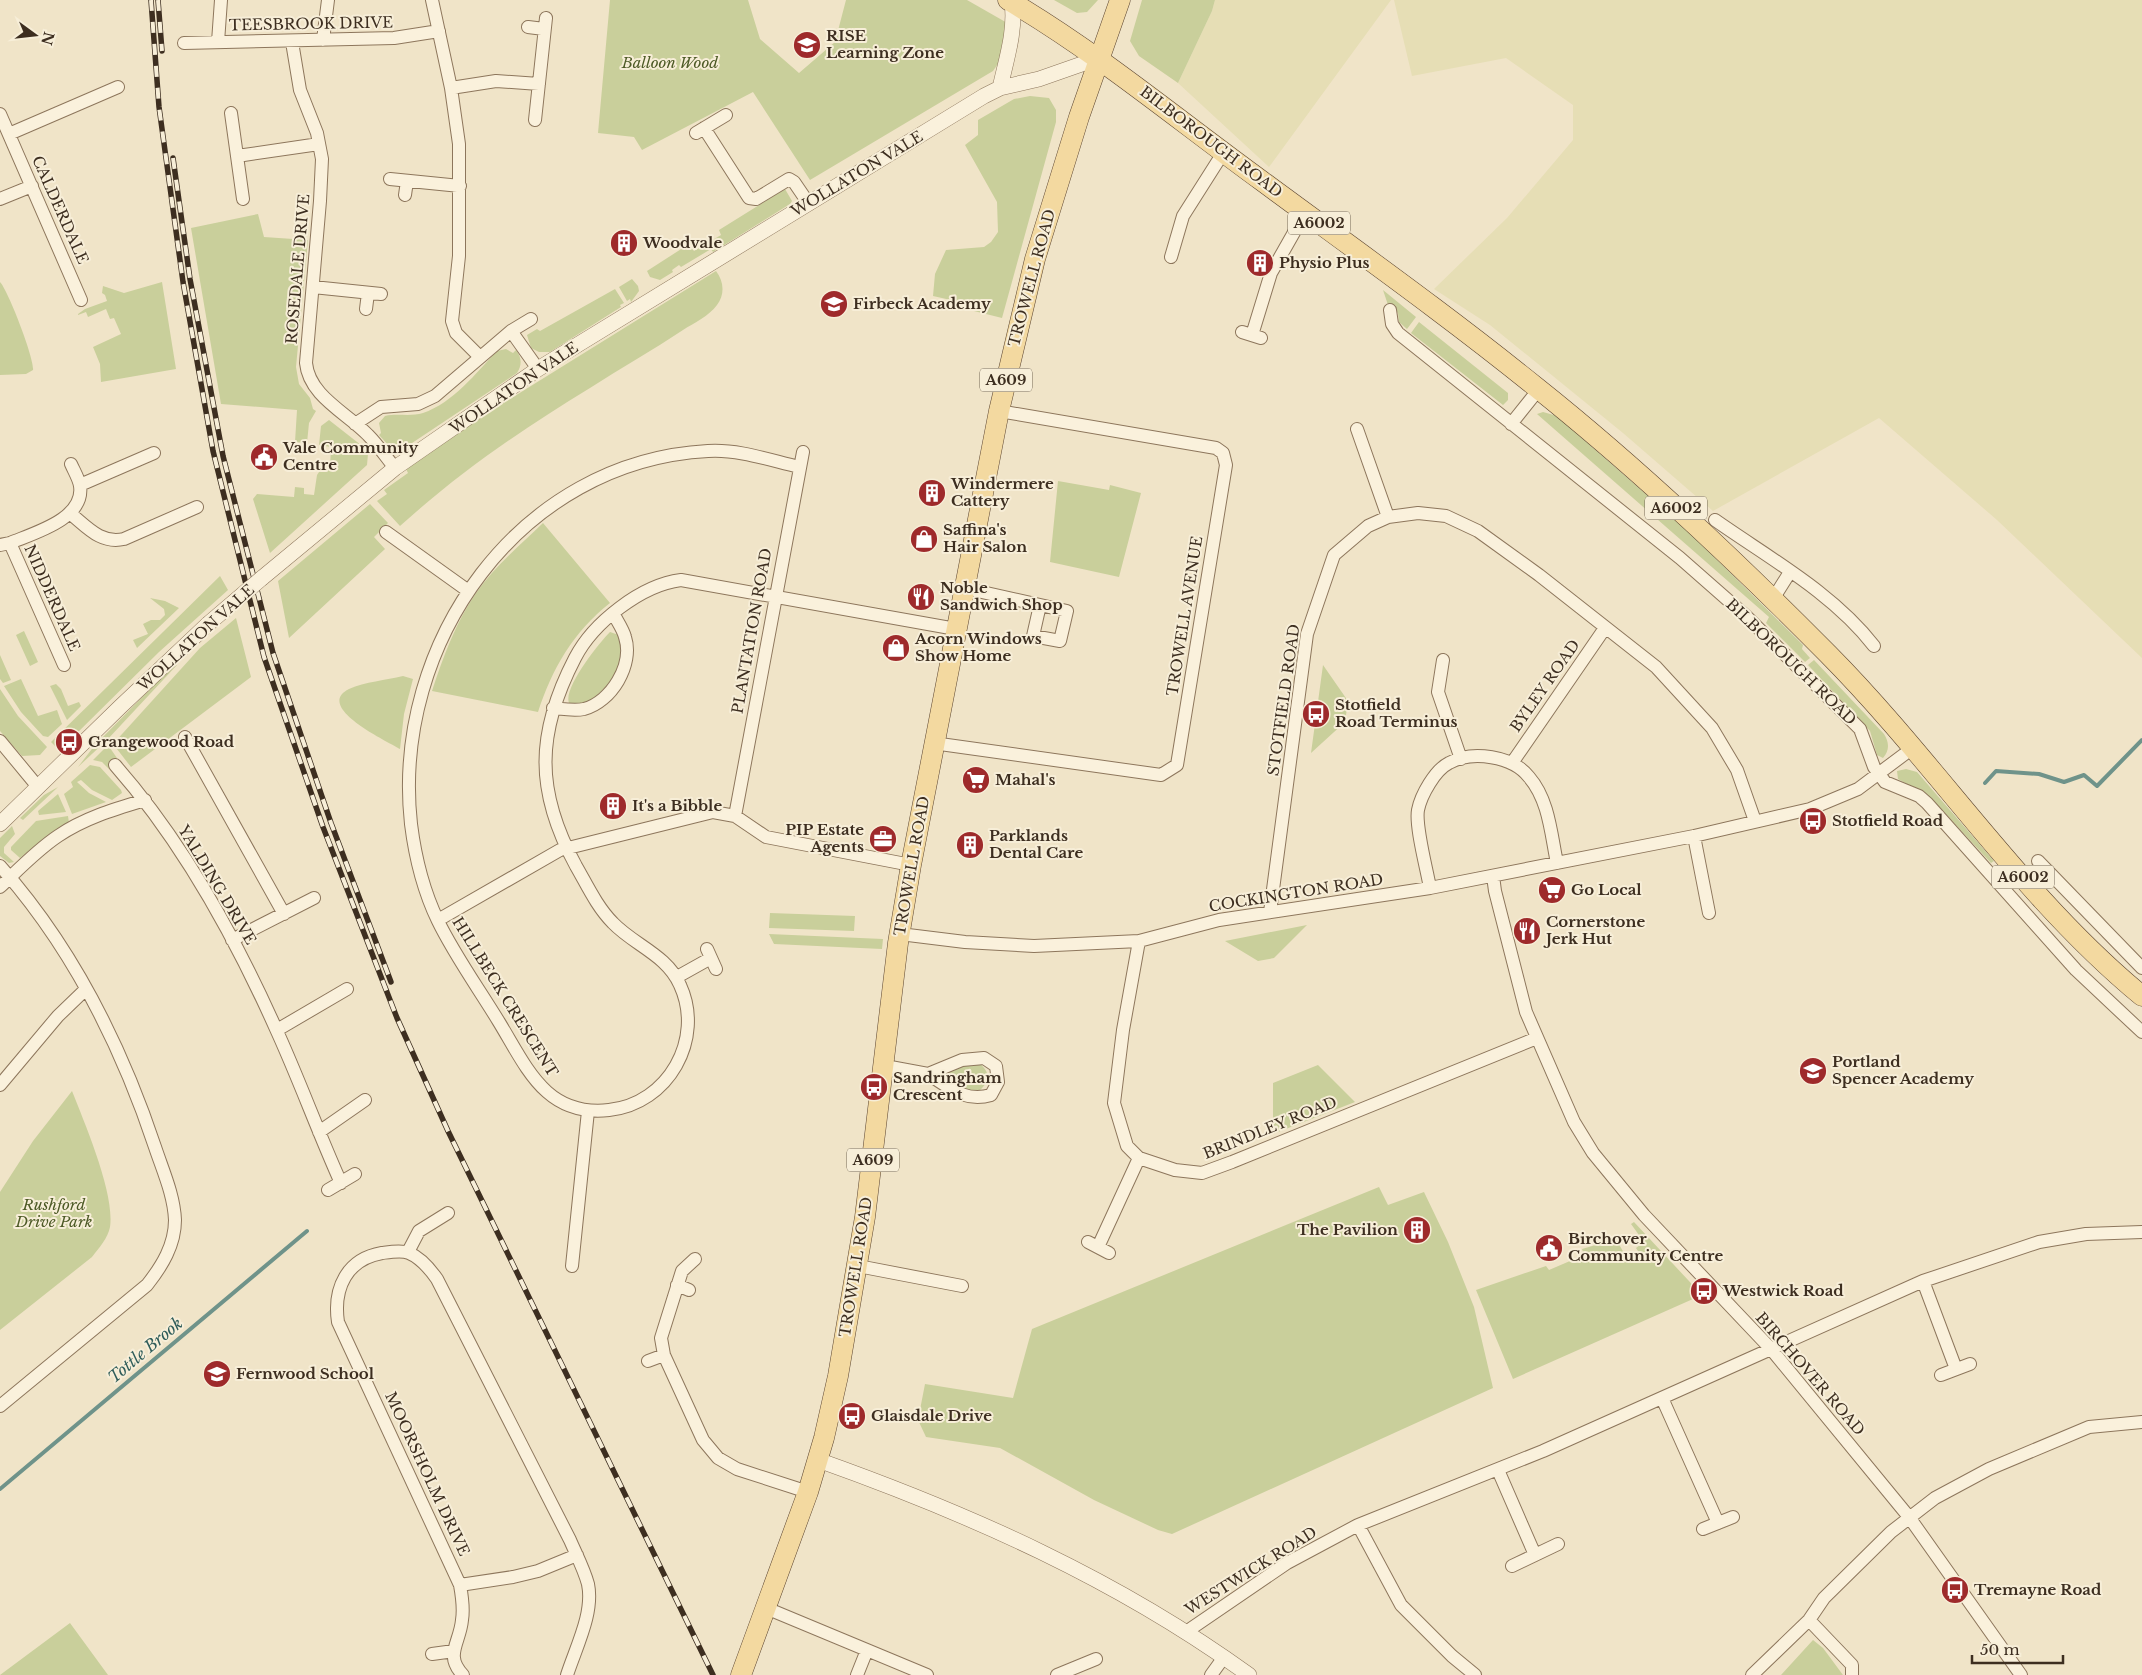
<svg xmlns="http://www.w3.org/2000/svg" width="2142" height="1675" font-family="'Libre Baskerville',serif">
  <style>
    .farmland { fill: #e6deb5 }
    .green { fill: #c9cf9b }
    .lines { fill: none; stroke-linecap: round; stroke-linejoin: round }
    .stream { stroke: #6f938a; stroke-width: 4 }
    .minor-casing { stroke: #8d765c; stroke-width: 14 }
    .tertiary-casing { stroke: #8d765c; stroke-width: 16 }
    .primary-casing { stroke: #5b4430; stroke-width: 21 }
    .minor { stroke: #faf1dc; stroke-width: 12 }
    .tertiary { stroke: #faf1dc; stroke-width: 15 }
    .primary { stroke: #f3d9a0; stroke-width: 20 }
    .rail-casing { stroke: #3d2e20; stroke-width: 5.5 }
    .rail { stroke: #f7eed8; stroke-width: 4; stroke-dasharray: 11; stroke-linecap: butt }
    .tertiary-bridge-casing { stroke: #8d765c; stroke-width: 16; stroke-linecap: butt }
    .tertiary-bridge { stroke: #faf1dc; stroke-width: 15 }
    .labels { text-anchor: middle; stroke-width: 4; stroke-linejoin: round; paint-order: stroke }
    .shield { fill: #f7eed8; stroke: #756857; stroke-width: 1 }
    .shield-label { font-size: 14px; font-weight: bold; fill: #3d2e20 }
    .street-label { font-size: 15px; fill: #3d2e20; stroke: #f7eed8 }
    .poi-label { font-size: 15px; font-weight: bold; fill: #3d2e20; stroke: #f7eed8; text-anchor: start }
    .park-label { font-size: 15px; font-style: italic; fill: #4d5a26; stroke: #f7eed8 }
    .water-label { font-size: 16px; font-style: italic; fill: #2f5d5a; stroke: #f7eed8 }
  </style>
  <rect width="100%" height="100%" fill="#f0e4c8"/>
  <path class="farmland" d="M1215 0H1391L1269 167 1178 83 1212 11Z
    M1394 0H2142V658L1997 520 1879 418 1713 511 1623 433 1490 325 1434 289 1507 218 1573 140V105L1506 58 1412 76Z"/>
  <path class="green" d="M610 0H748L760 39 799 73 835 42 846 0H967L1009 24 1000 61 993 71 810 180 753 92 642 150 634 137 598 133Z
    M1054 0H1098L1087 12 1077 13Z
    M1142 0H1215L1212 11 1178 83 1139 56 1130 41Z
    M1030 96 1049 98 1056 110V122L1002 318 974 311 964 303 933 296 935 274 946 250 984 247 991 242 998 232 997 202 965 145 978 135V120L1014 99Z
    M785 189 792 201 790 204 713 252 711 249 681 267 679 265 672 270 673 272 660 280 650 277 647 271 689 244 694 251 721 235 719 230Z
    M258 214 264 237 308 240 296 367 299 384 310 398 313 409 316 411 309 423 307 443 295 442 297 410 221 404 191 228Z
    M716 271C724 281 725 295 717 305 709 316 694 323 683 330 653 350 621 368 590 388 521 430 460 472 400 526L377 501 387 494 384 490 408 473 406 469 497 407Z
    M632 279 638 286 639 291 631 302 630 299 627 301 619 287Z
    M0 282C8 290 35 360 33 370L26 374 0 375Z
    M162 282 176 369 101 382 100 364 93 347 121 334 114 318 110 319 106 309 88 317 86 312 78 315V314L85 309 107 301 105 295 102 293 103 286 124 293Z
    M615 289 624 303 620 305 621 307 550 352H539L531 348 527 335 537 329 540 331Z
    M1383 290 1416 317 1407 329 1399 322 1398 313 1388 305Z
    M1419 322 1508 393V400L1503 405 1411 333Z
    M506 349 513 353 516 350C522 358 522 365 517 373L403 449 390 447 379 435 381 433 379 423 385 416C397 413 410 417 423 413 453 403 476 373 497 351Z
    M1543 412 1557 416 1689 532 1803 645 1802 649 1810 658 1805 662 1766 623 1769 617 1537 414Z
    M329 420 366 449 368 454 367 465 270 553 253 499 257 494 294 497 295 487 304 488V494L314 495 317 475 321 469 330 468 331 447 319 445 321 426Z
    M1058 481 1109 490 1110 485 1141 493 1119 577 1050 562Z
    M370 504 388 523 374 537 385 549 289 638 278 581Z
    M543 523 610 603C573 632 552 669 538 712L432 691C443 657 456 622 476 593 494 567 520 545 543 523Z
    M220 576 228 590 159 652 71 739 67 735 55 746 51 742Z
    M150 598 165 601 179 608 137 648 133 640 148 634 143 624 151 620H160L165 615 164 609Z
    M236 618 251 677 131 767 113 744 200 648Z
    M24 631 38 662 30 666 16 635Z
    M610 632 619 635C620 645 622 653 620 662 615 680 589 712 569 703 563 688 599 643 610 632Z
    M0 655 11 680 3 683 0 679Z
    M1814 660 1884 734C1889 742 1890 750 1883 758L1877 755 1870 731 1808 665Z
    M176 663 177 665 107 740 78 767 95 745Z
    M1323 665 1348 701 1345 722 1311 753Z
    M403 676 413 679 404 714 400 749C389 742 313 707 349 689 365 682 386 680 403 676Z
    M21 679 38 716 57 710 62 724 48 737 43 736 21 712 4 686Z
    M56 684 61 689 68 706 79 702 81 706 67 720 50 686Z
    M0 689 18 716 47 747 40 755 22 756 0 731Z
    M108 745 119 761 109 769 102 762 93 760Z
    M90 765 100 767 121 790 122 793 112 800 92 790 81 780 77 782 89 793 106 802 72 814 64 794 73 787 71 782Z
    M1906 769 1917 772 1994 861 1991 863 1931 798 1898 779 1897 771Z
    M58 787 23 820 20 818 44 795Z
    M58 794 66 812 39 815 38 811Z
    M68 816 69 823 48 835 20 858 11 850V847L36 821Z
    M12 826 15 834 4 847V853L14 862 9 863 0 856V838Z
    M770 913 855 916 854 931 769 928Z
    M1307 925 1274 958 1258 961 1225 941Z
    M769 934 883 939 882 949 774 944Z
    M979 1063C991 1073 990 1081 979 1091H969L942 1077 939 1073 964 1065Z
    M1318 1065 1355 1102 1273 1134V1083Z
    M72 1091C85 1124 115 1194 110 1227 108 1238 99 1248 92 1257L0 1330V1192L33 1141Z
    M1379 1187 1388 1205 1424 1192 1448 1242 1474 1307 1493 1388 1172 1534 1158 1530 1094 1500 1000 1448 926 1437 918 1420 925 1384 1013 1398 1032 1329Z
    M1634 1222 1702 1295 1513 1379 1476 1290 1546 1266 1549 1270 1584 1255 1582 1249 1616 1239 1629 1262 1640 1254 1636 1248 1644 1242 1631 1224Z
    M70 1623 108 1675H0Z
    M1813 1640 1823 1648 1843 1675H1781Z"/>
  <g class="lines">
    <path class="stream" d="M1985 783 1996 771 2039 774 2064 782 2084 775 2097 786 2142 740
      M0 1489 307 1231"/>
    <defs>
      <path id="minor" d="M432 0 451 88 459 144V256L452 321 456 333 479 356
        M528 27 544 29
        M323 40 328 0
        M218 42 221 0
        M292 42 300 90 317 133 322 159 320 201 306 363C309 396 347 413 368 435 378 445 386 457 395 468
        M184 43 394 38 439 31
        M451 88 496 81 539 84
        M231 113 243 199
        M0 114 81 300
        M535 120 546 18
        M704 128 749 198 756 199 789 179 794 182 809 204
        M696 133 726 115
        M9 134 118 87
        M237 156 319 144
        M390 179 460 186
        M405 195 407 181
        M0 199 32 186
        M1171 257 1183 216 1223 153
        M313 287 381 294
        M366 309 368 293
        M1390 310 1392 324 1398 333 1680 558 1746 616 1860 729 1874 767 1885 782 1919 796 1927 803 2076 970 2142 1032
        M511 331 531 319
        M1242 332 1261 338
        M1252 335 1271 273 1305 213
        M355 424 381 407 418 404 435 396 511 331 538 369
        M1511 424 1539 389
        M1357 429 1388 517
        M799 467C769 460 738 449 708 451 520 461 391 643 411 824 415 856 424 892 438 921 455 956 479 989 499 1022 527 1068 546 1117 609 1110 668 1104 705 1039 680 985 667 955 634 945 613 923 597 907 587 885 576 866 535 791 536 733 575 658 593 623 641 585 681 580L956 629
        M80 485 154 453
        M71 514C88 528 101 544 124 539L197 507
        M1715 520C1769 558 1833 593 1874 646
        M386 532 467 590
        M10 543 64 665
        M0 545 10 543C34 533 85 519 80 486 79 479 74 471 71 464
        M964 588 1067 611 1060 641 1033 636 1040 605
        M1773 599 1790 572
        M1443 660 1438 692 1461 759
        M553 708C563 709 574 711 584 709 611 702 634 665 625 637 623 629 617 621 613 613
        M185 737 284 914
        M0 741 38 787
        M933 743 1161 775 1177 765 1226 465 1223 453 1216 448 999 411
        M1512 763 1605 628
        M115 765C182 841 235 937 276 1029 299 1079 318 1132 341 1183
        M735 816 803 452
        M1694 836 1709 913
        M2038 861 2142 968
        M0 866C72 947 121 1045 155 1147 163 1171 174 1195 175 1220 175 1245 162 1266 147 1285L0 1406
        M1493 876 1495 891 1526 1012 1574 1122 1593 1153 1644 1215 1771 1349 1909 1517 2021 1675
        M0 887C19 869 37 850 58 836 84 818 115 809 145 800
        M1430 888C1427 870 1415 826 1418 810 1421 795 1435 770 1449 763 1472 750 1513 756 1529 777 1549 800 1551 834 1557 863
        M1270 912 1307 634 1334 555 1368 526 1388 517 1418 513 1446 516 1478 531 1539 575 1656 667 1712 728 1737 770 1755 821
        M438 920 560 850 713 812 735 816 766 837 911 865
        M900 934 965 942 1034 946 1139 941 1219 920 1430 888 1694 836 1810 809 1858 789 1914 747
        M232 940 314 898
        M1139 941 1123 1030 1114 1103 1127 1146 1139 1158 1175 1170 1202 1173 1232 1162 1537 1038
        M707 949 716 969
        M677 977 711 958
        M277 1030 347 989
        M885 1066 928 1074 962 1060 984 1058 996 1066 998 1082 991 1095C965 1103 949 1087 928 1074
        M0 1085 58 1016 86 989
        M319 1132 365 1100
        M328 1190 355 1174
        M1088 1242 1109 1253
        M1098 1247 1139 1158
        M408 1252 419 1231 448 1213
        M695 1259 682 1271 661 1338 664 1355 703 1440 718 1458 737 1469 808 1492
        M572 1266 588 1111
        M858 1266 962 1286
        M1923 1281 1956 1369
        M677 1285 689 1290
        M648 1361 664 1355
        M1941 1375 1970 1364
        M1662 1398 1718 1523
        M1498 1470 1535 1555
        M1358 1525 1401 1605 1452 1656 1475 1675
        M1703 1529 1733 1517
        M1512 1566 1558 1544
        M460 1585 513 1577 538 1571 577 1555
        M766 1608 927 1675
        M1809 1620 1852 1665V1675
        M1186 1632 1287 1563 1358 1525 1543 1451 1923 1281 2039 1242 2086 1234 2142 1232
        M432 1654 454 1651
        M463 1675C444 1655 460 1643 462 1620 464 1608 462 1596 460 1585L338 1322C333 1288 347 1259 382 1253 390 1252 402 1250 409 1253 421 1258 430 1269 437 1279L570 1540C576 1554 584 1569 588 1584 594 1613 576 1647 567 1675
        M857 1675 867 1650
        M1057 1675 1096 1659
        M1211 1675 1224 1657
        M1752 1675 1809 1620 1824 1598 1891 1532 1935 1498 1989 1469 2089 1427 2142 1422"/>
      <path id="tertiary" d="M1000 88C1006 60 1016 31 1012 2
        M262 578 395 468 538 369 984 96 1000 88 1039 79 1099 58
        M0 824 120 707 208 624
        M818 1460C970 1514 1118 1580 1249 1675"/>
      <path id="primary" d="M1008 0C1098 53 1178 120 1262 181 1354 249 1447 315 1536 387 1639 469 1735 560 1828 654 1937 764 2022 897 2142 996
        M741 1675 808 1492 824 1438 838 1376 865 1217 898 943 911 865 999 411 1035 259 1079 117 1120 0"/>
    </defs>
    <use href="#minor" class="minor-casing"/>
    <use href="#tertiary" class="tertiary-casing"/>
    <use href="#primary" class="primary-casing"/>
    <use href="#minor" class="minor"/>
    <use href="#tertiary" class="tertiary"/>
    <use href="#primary" class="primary"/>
    <defs>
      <path id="rail" d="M151 0 159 107 183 282 213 451 264 657 323 827 397 1018 448 1131 713 1675
        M158 0 162 51
        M173 158 190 279 223 456 273 653 331 823 391 982"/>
    </defs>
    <use href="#rail" class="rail-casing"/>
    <use href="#rail" class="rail"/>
    <defs>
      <path id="tertiary-bridge" d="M208 624 262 578"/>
    </defs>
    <use href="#tertiary-bridge" class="tertiary-bridge-casing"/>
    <use href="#tertiary-bridge" class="tertiary-bridge"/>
  </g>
  <defs>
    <symbol id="school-disc" viewBox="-11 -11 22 22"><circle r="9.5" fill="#9e2a2b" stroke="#f7eed8"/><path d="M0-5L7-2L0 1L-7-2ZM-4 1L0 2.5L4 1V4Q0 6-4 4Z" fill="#fff"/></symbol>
    <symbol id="building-disc" viewBox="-11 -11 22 22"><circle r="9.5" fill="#9e2a2b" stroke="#f7eed8"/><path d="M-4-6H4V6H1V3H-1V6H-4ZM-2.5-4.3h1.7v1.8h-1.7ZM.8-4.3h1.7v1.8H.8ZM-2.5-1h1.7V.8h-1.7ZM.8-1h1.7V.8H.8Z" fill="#fff"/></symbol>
    <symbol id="civic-disc" viewBox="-11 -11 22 22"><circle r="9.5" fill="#9e2a2b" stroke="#f7eed8"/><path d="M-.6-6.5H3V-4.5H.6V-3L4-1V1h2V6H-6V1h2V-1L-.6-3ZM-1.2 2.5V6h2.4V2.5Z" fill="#fff"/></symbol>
    <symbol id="shop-disc" viewBox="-11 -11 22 22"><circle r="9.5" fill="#9e2a2b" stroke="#f7eed8"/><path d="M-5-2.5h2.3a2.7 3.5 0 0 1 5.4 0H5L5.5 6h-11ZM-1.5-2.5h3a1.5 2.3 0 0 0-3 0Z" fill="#fff"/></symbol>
    <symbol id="restaurant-disc" viewBox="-11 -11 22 22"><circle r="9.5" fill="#9e2a2b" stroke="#f7eed8"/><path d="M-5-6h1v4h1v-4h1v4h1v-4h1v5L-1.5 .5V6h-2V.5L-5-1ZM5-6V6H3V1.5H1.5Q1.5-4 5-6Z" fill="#fff"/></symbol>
    <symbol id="bus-disc" viewBox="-11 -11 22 22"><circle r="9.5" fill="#9e2a2b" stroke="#f7eed8"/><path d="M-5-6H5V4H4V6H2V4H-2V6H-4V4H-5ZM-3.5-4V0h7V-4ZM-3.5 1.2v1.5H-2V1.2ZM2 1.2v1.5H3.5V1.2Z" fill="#fff"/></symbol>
    <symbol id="supermarket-disc" viewBox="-11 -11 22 22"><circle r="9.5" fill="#9e2a2b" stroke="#f7eed8"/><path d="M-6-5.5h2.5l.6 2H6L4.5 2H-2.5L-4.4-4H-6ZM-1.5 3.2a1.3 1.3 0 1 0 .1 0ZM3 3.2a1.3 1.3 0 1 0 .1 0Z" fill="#fff"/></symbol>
    <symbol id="office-disc" viewBox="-11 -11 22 22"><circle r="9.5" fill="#9e2a2b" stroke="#f7eed8"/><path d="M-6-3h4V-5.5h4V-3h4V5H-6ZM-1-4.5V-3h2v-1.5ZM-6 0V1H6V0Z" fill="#fff"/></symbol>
  </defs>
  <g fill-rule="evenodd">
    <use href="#school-disc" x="791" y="29" width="32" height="32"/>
    <use href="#building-disc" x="608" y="227" width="32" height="32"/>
    <use href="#building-disc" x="1244" y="247" width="32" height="32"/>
    <use href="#school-disc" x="818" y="288" width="32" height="32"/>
    <use href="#civic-disc" x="248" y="441" width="32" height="32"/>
    <use href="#building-disc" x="916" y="477" width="32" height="32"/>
    <use href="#shop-disc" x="908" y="523" width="32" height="32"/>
    <use href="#restaurant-disc" x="905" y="581" width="32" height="32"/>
    <use href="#shop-disc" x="880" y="632" width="32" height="32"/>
    <use href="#bus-disc" x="1300" y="698" width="32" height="32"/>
    <use href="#bus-disc" x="53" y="726" width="32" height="32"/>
    <use href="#supermarket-disc" x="960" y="764" width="32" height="32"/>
    <use href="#building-disc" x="597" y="790" width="32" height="32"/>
    <use href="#bus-disc" x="1797" y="805" width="32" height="32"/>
    <use href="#office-disc" x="867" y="823" width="32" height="32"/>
    <use href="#building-disc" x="954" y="829" width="32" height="32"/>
    <use href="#supermarket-disc" x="1536" y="874" width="32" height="32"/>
    <use href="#restaurant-disc" x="1511" y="915" width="32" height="32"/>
    <use href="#school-disc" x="1797" y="1055" width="32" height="32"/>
    <use href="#bus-disc" x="858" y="1071" width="32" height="32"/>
    <use href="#building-disc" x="1401" y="1214" width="32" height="32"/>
    <use href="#civic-disc" x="1533" y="1232" width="32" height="32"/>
    <use href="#bus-disc" x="1688" y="1275" width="32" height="32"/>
    <use href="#school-disc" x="201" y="1358" width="32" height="32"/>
    <use href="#bus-disc" x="836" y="1400" width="32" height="32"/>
    <use href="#bus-disc" x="1939" y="1574" width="32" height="32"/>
  </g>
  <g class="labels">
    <g class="shield">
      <rect x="1288" y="211.5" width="62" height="23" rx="4"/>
      <rect x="980" y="368.5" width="52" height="23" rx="4"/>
      <rect x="1645" y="496.5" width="62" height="23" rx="4"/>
      <rect x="1992" y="865.5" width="62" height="23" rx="4"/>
      <rect x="847" y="1148.5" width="52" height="23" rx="4"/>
    </g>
    <g class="shield-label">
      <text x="1319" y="228">A6002</text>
      <text x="1006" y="385">A609</text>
      <text x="1676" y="513">A6002</text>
      <text x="2023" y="882">A6002</text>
      <text x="873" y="1165">A609</text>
    </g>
    <g class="street-label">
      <text transform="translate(311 24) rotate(-1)" y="5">TEESBROOK DRIVE</text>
      <text transform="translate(1211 142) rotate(37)" y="5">BILBOROUGH ROAD</text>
      <text transform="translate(857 174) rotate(-31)" y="5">WOLLATON VALE</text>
      <text transform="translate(60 210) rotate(66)" y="5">CALDERDALE</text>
      <text transform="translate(298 269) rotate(-85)" y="5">ROSEDALE DRIVE</text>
      <text transform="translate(1032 278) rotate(-75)" y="5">TROWELL ROAD</text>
      <text transform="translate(514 388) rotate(-34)" y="5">WOLLATON VALE</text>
      <text transform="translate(52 598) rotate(66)" y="5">NIDDERDALE</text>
      <text transform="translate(1185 616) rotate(-81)" y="5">TROWELL AVENUE</text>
      <text transform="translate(752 631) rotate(-80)" y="5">PLANTATION ROAD</text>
      <text transform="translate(196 638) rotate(-42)" y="5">WOLLATON VALE</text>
      <text transform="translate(1791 662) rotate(44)" y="5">BILBOROUGH ROAD</text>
      <text transform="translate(1545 686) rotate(-55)" y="5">BYLEY ROAD</text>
      <text transform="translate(1284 700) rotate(-82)" y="5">STOTFIELD ROAD</text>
      <text transform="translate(912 866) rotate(-80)" y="5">TROWELL ROAD</text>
      <text transform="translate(217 885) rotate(59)" y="5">YALDING DRIVE</text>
      <text transform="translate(1296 893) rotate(-9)" y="5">COCKINGTON ROAD</text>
      <text transform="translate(505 997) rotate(58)" y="5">HILLBECK CRESCENT</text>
      <text transform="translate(1270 1128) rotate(-22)" y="5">BRINDLEY ROAD</text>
      <text transform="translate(856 1267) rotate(-81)" y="5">TROWELL ROAD</text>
      <text transform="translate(1810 1374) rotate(49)" y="5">BIRCHOVER ROAD</text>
      <text transform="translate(427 1474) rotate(65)" y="5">MOORSHOLM DRIVE</text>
      <text transform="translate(1251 1571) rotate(-32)" y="5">WESTWICK ROAD</text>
    </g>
    <g class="poi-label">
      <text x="826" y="41">RISE<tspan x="826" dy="17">Learning Zone</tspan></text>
      <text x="643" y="248">Woodvale</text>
      <text x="1279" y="268">Physio Plus</text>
      <text x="853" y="309">Firbeck Academy</text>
      <text x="283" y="453">Vale Community<tspan x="283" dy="17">Centre</tspan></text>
      <text x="951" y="489">Windermere<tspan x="951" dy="17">Cattery</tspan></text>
      <text x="943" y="535">Saffina's<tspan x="943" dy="17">Hair Salon</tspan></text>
      <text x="940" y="593">Noble<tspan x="940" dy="17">Sandwich Shop</tspan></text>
      <text x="915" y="644">Acorn Windows<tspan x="915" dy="17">Show Home</tspan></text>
      <text x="1335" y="710">Stotfield<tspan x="1335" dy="17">Road Terminus</tspan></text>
      <text x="88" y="747">Grangewood Road</text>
      <text x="995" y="785">Mahal's</text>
      <text x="632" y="811">It's a Bibble</text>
      <text x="1832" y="826">Stotfield Road</text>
      <text x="864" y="835" text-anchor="end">PIP Estate<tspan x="864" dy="17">Agents</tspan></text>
      <text x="989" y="841">Parklands<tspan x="989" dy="17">Dental Care</tspan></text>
      <text x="1571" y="895">Go Local</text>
      <text x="1546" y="927">Cornerstone<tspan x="1546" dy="17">Jerk Hut</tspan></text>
      <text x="1832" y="1067">Portland<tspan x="1832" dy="17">Spencer Academy</tspan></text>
      <text x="893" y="1083">Sandringham<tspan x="893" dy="17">Crescent</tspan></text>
      <text x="1398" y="1235" text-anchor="end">The Pavilion</text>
      <text x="1568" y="1244">Birchover<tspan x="1568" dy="17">Community Centre</tspan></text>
      <text x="1723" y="1296">Westwick Road</text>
      <text x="236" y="1379">Fernwood School</text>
      <text x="871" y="1421">Glaisdale Drive</text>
      <text x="1974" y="1595">Tremayne Road</text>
    </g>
    <g class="park-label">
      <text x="670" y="68">Balloon Wood</text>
      <text x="54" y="1210">Rushford<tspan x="54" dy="17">Drive Park</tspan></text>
    </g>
    <g class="water-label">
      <text transform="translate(145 1350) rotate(-40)" y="6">Tottle Brook</text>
    </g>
  </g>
  <g transform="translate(35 35) rotate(105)" stroke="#f7eed8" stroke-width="4" paint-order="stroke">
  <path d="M0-4L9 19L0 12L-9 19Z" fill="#3d2e20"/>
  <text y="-8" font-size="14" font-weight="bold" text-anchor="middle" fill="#3d2e20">N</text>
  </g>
  <path d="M1972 1655v8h91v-8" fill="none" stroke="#3d2e20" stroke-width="2.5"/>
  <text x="1980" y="1655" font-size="15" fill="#3d2e20" stroke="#f7eed8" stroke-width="4" paint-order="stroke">50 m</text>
</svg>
